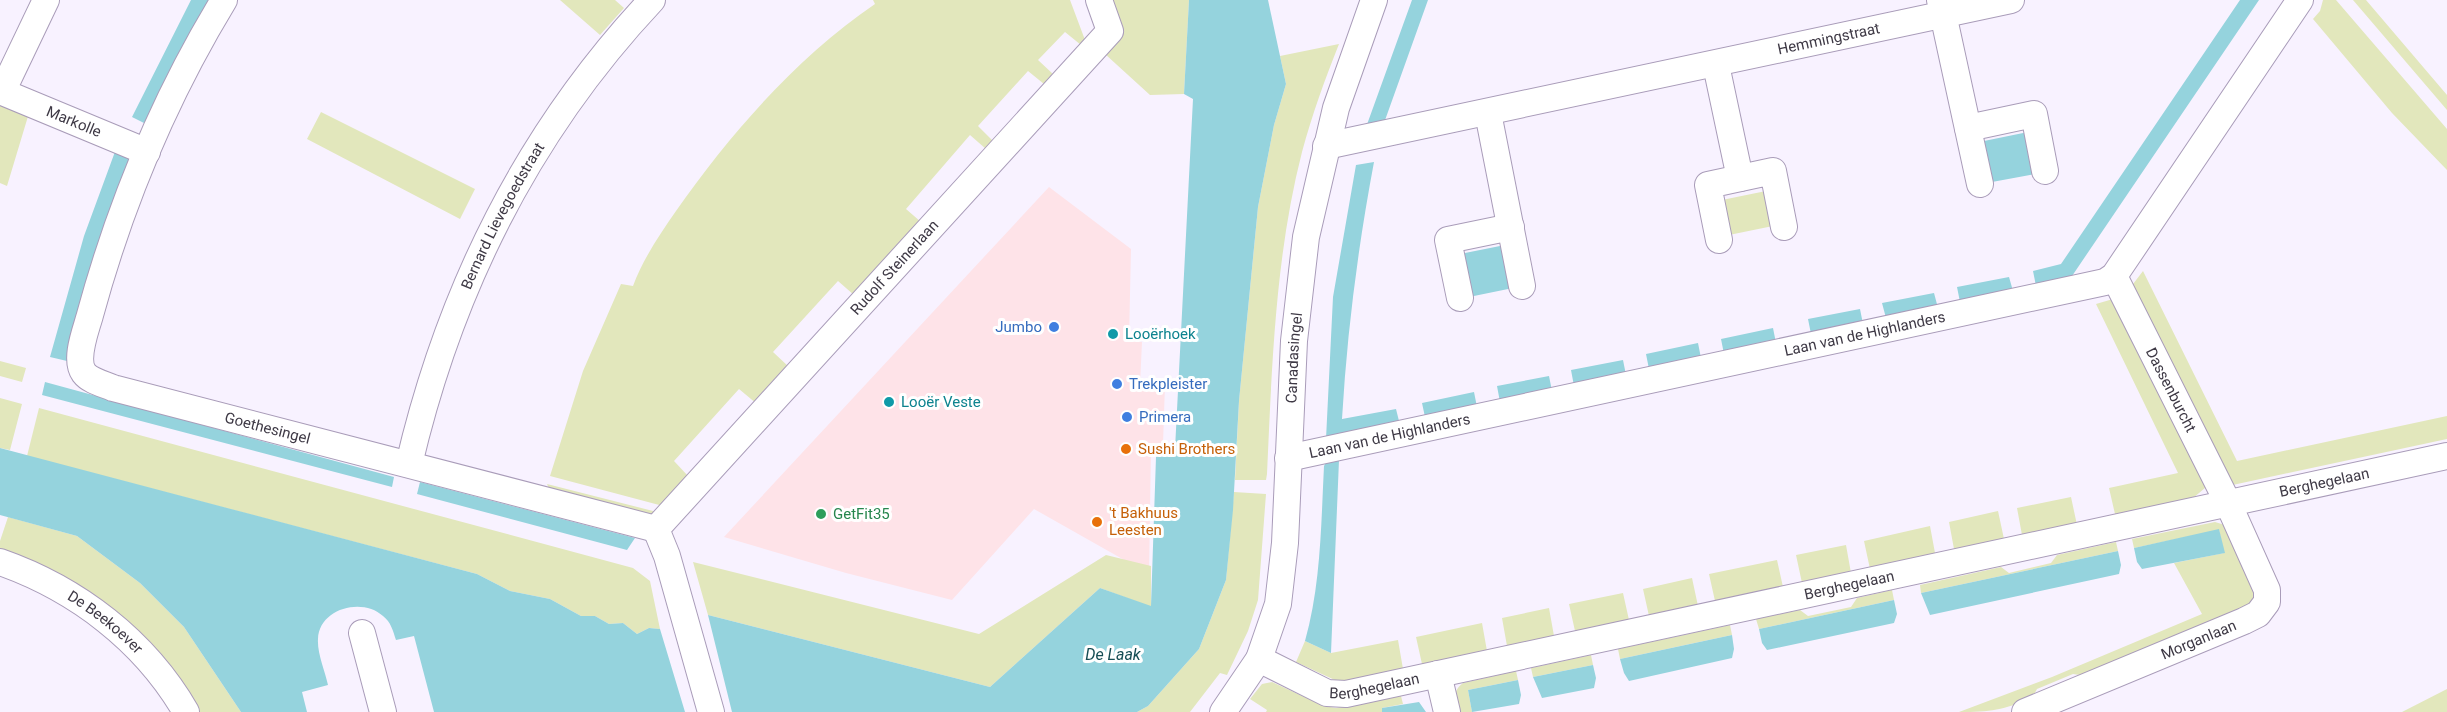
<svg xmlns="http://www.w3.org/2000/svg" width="2447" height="712" font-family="Roboto,sans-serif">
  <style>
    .commercial { fill: #fee3e8 }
    .green { fill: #e2e7bc }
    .water { fill: #95d3dd }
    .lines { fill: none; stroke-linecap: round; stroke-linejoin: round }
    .minor-casing { stroke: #a99cb9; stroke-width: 28 }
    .minor { stroke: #fff; stroke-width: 26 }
    .shop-dot { fill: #3f7fe0; stroke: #fff; stroke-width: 2 }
    .culture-dot { fill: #0f9aa8; stroke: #fff; stroke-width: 2 }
    .food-dot { fill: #e8710a; stroke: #fff; stroke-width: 2 }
    .leisure-dot { fill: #2e9e5b; stroke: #fff; stroke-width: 2 }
    .labels { text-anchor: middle; stroke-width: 6; stroke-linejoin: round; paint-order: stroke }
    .street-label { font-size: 15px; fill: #3e3945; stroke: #fff }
    .shop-label { font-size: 15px; fill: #366cbe; stroke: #fff; text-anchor: start }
    .culture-label { font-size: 15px; fill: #0d838f; stroke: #fff; text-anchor: start }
    .food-label { font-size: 15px; fill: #c56008; stroke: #fff; text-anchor: start }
    .leisure-label { font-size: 15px; fill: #27864d; stroke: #fff; text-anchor: start }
    .water-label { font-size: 16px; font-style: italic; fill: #164d54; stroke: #fff }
  </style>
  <rect width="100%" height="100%" fill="#f8f2ff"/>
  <path class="commercial" d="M1049 187 1131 249 1129 340 1142 342 1140 385H1165L1163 444 1151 448 1149 574 1034 509 952 600 846 573 724 537Z"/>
  <path class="green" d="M560 0H615L624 8 600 35Z
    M873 0H1070L1085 40 1081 45 1065 32 1038 60 1053 74 1044 84 1028 71 978 126 993 141 986 149 970 135 906 209 921 222 854 295 838 281 773 352 789 367 757 404 739 389 674 461 689 477 663 506 550 476 583 371 621 284 633 286C643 259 660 234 676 211 730 134 797 57 875 4Z
    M1107 0H1189L1184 94 1150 95 1105 54Z
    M2323 0H2336L2447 129V170L2392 113 2313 19 2320 11Z
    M2353 0H2366L2447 95V110Z
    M1339 44C1325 79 1312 115 1302 152 1275 257 1272 367 1267 474L1266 480H1235L1239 401 1258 207 1274 125 1286 84 1280 56Z
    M0 101 29 113 7 186 0 183Z
    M321 112 475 189 460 219 307 139Z
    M1766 191 1773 226 1729 235 1722 200Z
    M2143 271 2237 461 2447 416V439L2228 486 2130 288Z
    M2113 299 2206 481 2205 488 2193 498 2115 514 2109 488 2178 473 2096 304Z
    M0 361 26 368 22 382 0 376Z
    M0 398 22 404 10 450 0 448Z
    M39 408 633 568 650 581 660 629 649 628 637 634 623 623 609 624 595 616H581L550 599 510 591 477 574 27 456Z
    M547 484 657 512 651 515 551 493Z
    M1234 492 1266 494 1258 600 1248 631 1227 675 1220 673 1190 712H1137L1148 706 1199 649 1226 580Z
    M2071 497 2077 525 2022 535 2017 508Z
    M1998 511 2004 539 1954 549 1949 522Z
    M8 517 77 536 140 583 184 627 241 712H198L188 694 0 550V541Z
    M2215 522 2225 525C2233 543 2263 588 2251 605L2087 676 2073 674 2037 689 2032 698C2003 710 1991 712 1959 712L2052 677 2202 614 2174 563 2224 553 2219 530 2134 548 2132 539Z
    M1930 526 1935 553 1870 569 1864 541Z
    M2116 542 2118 551 1921 593 1920 585 2001 567 2009 573 2051 563 2057 555Z
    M1846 545 1851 573 1802 583 1796 555Z
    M1106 555 1151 566V607L1100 588 990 687 708 615 693 562 979 634Z
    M1777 560 1783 587 1715 601 1709 574Z
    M1692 578 1698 606 1649 616 1643 589Z
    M1892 590 1894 600 1759 629 1756 619 1800 610 1808 616 1851 607 1857 598Z
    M1623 593 1629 620 1575 631 1569 604Z
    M1549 608 1554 636 1507 646 1502 618Z
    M1482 623 1487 651 1422 664 1416 637Z
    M1730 625 1732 635 1620 659 1618 649Z
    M1398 640 1403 669 1339 682 1296 662 1305 641 1331 653Z
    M1591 655 1593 665 1533 677 1531 668Z
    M1516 671 1518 680 1468 690 1472 712H1457C1455 700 1452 691 1463 683Z
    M1272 682 1324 706 1336 708 1401 696 1403 704 1382 708V712H1266L1267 710 1250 699 1262 684Z
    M2447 689V712H2402Z"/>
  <path class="water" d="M191 0H210L146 124 132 117Z
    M1189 0H1268L1286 84 1274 125 1258 207 1239 401 1233 510 1226 580 1199 649 1148 706 1137 712H732L708 615 990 687 1100 588 1151 606 1156 457 1175 449 1193 99 1184 94Z
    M1412 0H1428L1384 123 1365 130Z
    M2240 0H2259L2070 279 2036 286 2033 271 2061 264Z
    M2028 132 2036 174 1992 182 1984 141Z
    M116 149 133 156 81 306 67 361 50 357 84 236Z
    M1374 162C1358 247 1347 332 1342 419L1396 409 1400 425 1326 439 1333 297 1356 165Z
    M1505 245 1513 288 1469 297 1460 254Z
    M2009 277 2013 291 1960 302 1957 287Z
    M1934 293 1938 308 1886 318 1882 303Z
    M1860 309 1863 324 1811 334 1808 319Z
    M1773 328 1776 343 1724 354 1721 339Z
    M1698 343 1701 358 1649 369 1646 354Z
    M1623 360 1626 375 1574 386 1571 370Z
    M1549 376 1552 391 1500 402 1497 386Z
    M45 382 394 477 392 487 42 395Z
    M1474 392 1477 407 1425 417 1422 403Z
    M0 448 477 574 510 591 550 599 581 616H595L609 624 623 623 637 634 649 628 660 629 685 712H434L414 636 396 640C393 631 391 622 383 616 363 597 319 608 318 639 317 653 325 671 328 685L302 692 307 712H241L184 627 140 583 77 536 0 515Z
    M1339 460 1331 653 1305 641C1321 584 1321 525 1324 466L1326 462Z
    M420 482 635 538 627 550 417 494Z
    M2219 529 2225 553 2142 569 2137 562 2134 548Z
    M2118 551 2121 565 2119 574 1930 615 1921 593Z
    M1894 600 1897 614 1894 623 1767 650 1762 643 1759 629Z
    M1732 635 1734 649 1732 658 1629 681 1624 673 1620 659Z
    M1593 665 1596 678 1594 688 1542 698 1533 677Z
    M1518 680 1521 695 1519 704 1472 712 1468 690Z
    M1419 702 1426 712H1382V708Z"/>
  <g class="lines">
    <defs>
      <g id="minor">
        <path id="s1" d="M224 0C165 97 120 205 90 315 86 330 74 359 84 373 90 381 104 384 113 388L656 529"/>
        <path d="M1940 0 1980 184"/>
        <path d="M1716 65 1740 178"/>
        <path id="s2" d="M0 91 147 152"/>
        <path d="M2 92 46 0"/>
        <path d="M1488 113 1522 286"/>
        <path d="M1968 128 2034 114 2045 171"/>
        <path id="s3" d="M1326 146 2011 0"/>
        <path d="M1719 240 1708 185 1773 171 1784 227"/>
        <path d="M1460 298 1448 240 1511 227"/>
        <path id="s4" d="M1288 458 2105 282 2114 276 2300 0"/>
        <path id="s5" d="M409 464C450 289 529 131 652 0"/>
        <path id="s6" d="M656 529 1110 31 1099 0"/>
        <path d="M656 529 667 556 711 712"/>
        <path id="s7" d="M0 562C77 589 145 641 186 712"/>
        <path d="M362 633 383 712"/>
        <path id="s8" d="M1259 659 1327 693 1346 694 2447 456"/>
        <path d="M1438 674 1447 712"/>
        <path id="s9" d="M1223 712 1259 659 1278 604 1285 543 1294 341 1306 237 1336 108 1374 0"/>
        <path id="s10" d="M2025 712 2244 621 2258 614 2267 602V590L2228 503 2114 276"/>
      </g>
    </defs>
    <use href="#minor" class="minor-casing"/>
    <use href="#minor" class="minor"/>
  </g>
  <g class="shop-dot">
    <circle cx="1054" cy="327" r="6"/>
    <circle cx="1117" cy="384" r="6"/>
    <circle cx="1127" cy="417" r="6"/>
  </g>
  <g class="culture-dot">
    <circle cx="1113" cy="334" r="6"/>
    <circle cx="889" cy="402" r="6"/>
  </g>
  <g class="food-dot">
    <circle cx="1126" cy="449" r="6"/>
    <circle cx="1097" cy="522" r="6"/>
  </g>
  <circle class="leisure-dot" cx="821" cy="514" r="6"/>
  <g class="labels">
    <g class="street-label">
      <text dy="5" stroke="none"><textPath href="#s3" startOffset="514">Hemmingstraat</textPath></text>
      <text dy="5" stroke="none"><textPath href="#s2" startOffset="80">Markolle</textPath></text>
      <text dy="5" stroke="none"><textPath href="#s5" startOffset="266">Bernard Lievegoedstraat</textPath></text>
      <text dy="5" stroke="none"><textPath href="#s6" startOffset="354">Rudolf Steinerlaan</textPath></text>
      <text dy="5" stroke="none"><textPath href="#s4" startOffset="590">Laan van de Highlanders</textPath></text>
      <text dy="5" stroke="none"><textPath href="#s9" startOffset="369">Canadasingel</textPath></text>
      <text transform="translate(2171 390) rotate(63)" y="5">Dassenburcht</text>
      <text dy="5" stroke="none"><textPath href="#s1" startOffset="596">Goethesingel</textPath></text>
      <text dy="5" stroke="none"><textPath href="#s4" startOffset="104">Laan van de Highlanders</textPath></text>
      <text dy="5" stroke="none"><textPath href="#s8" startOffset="1096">Berghegelaan</textPath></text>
      <text dy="5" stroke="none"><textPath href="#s8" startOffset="610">Berghegelaan</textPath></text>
      <text dy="5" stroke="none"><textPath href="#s7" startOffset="122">De Beekoever</textPath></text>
      <text dy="5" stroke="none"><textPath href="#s10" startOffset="188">Morganlaan</textPath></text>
      <text dy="5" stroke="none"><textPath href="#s8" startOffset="124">Berghegelaan</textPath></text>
    </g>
    <g class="shop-label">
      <text x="1042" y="332" text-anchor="end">Jumbo</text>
      <text x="1129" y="389">Trekpleister</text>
      <text x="1139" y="422">Primera</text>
    </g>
    <g class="culture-label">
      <text x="1125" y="339">Looërhoek</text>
      <text x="901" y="407">Looër Veste</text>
    </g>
    <g class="food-label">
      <text x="1138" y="454">Sushi Brothers</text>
      <text x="1109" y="518">'t Bakhuus<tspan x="1109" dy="17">Leesten</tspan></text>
    </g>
    <g class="leisure-label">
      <text x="833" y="519">GetFit35</text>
    </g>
    <g class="water-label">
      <text x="1113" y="660">De Laak</text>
    </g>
  </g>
</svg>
